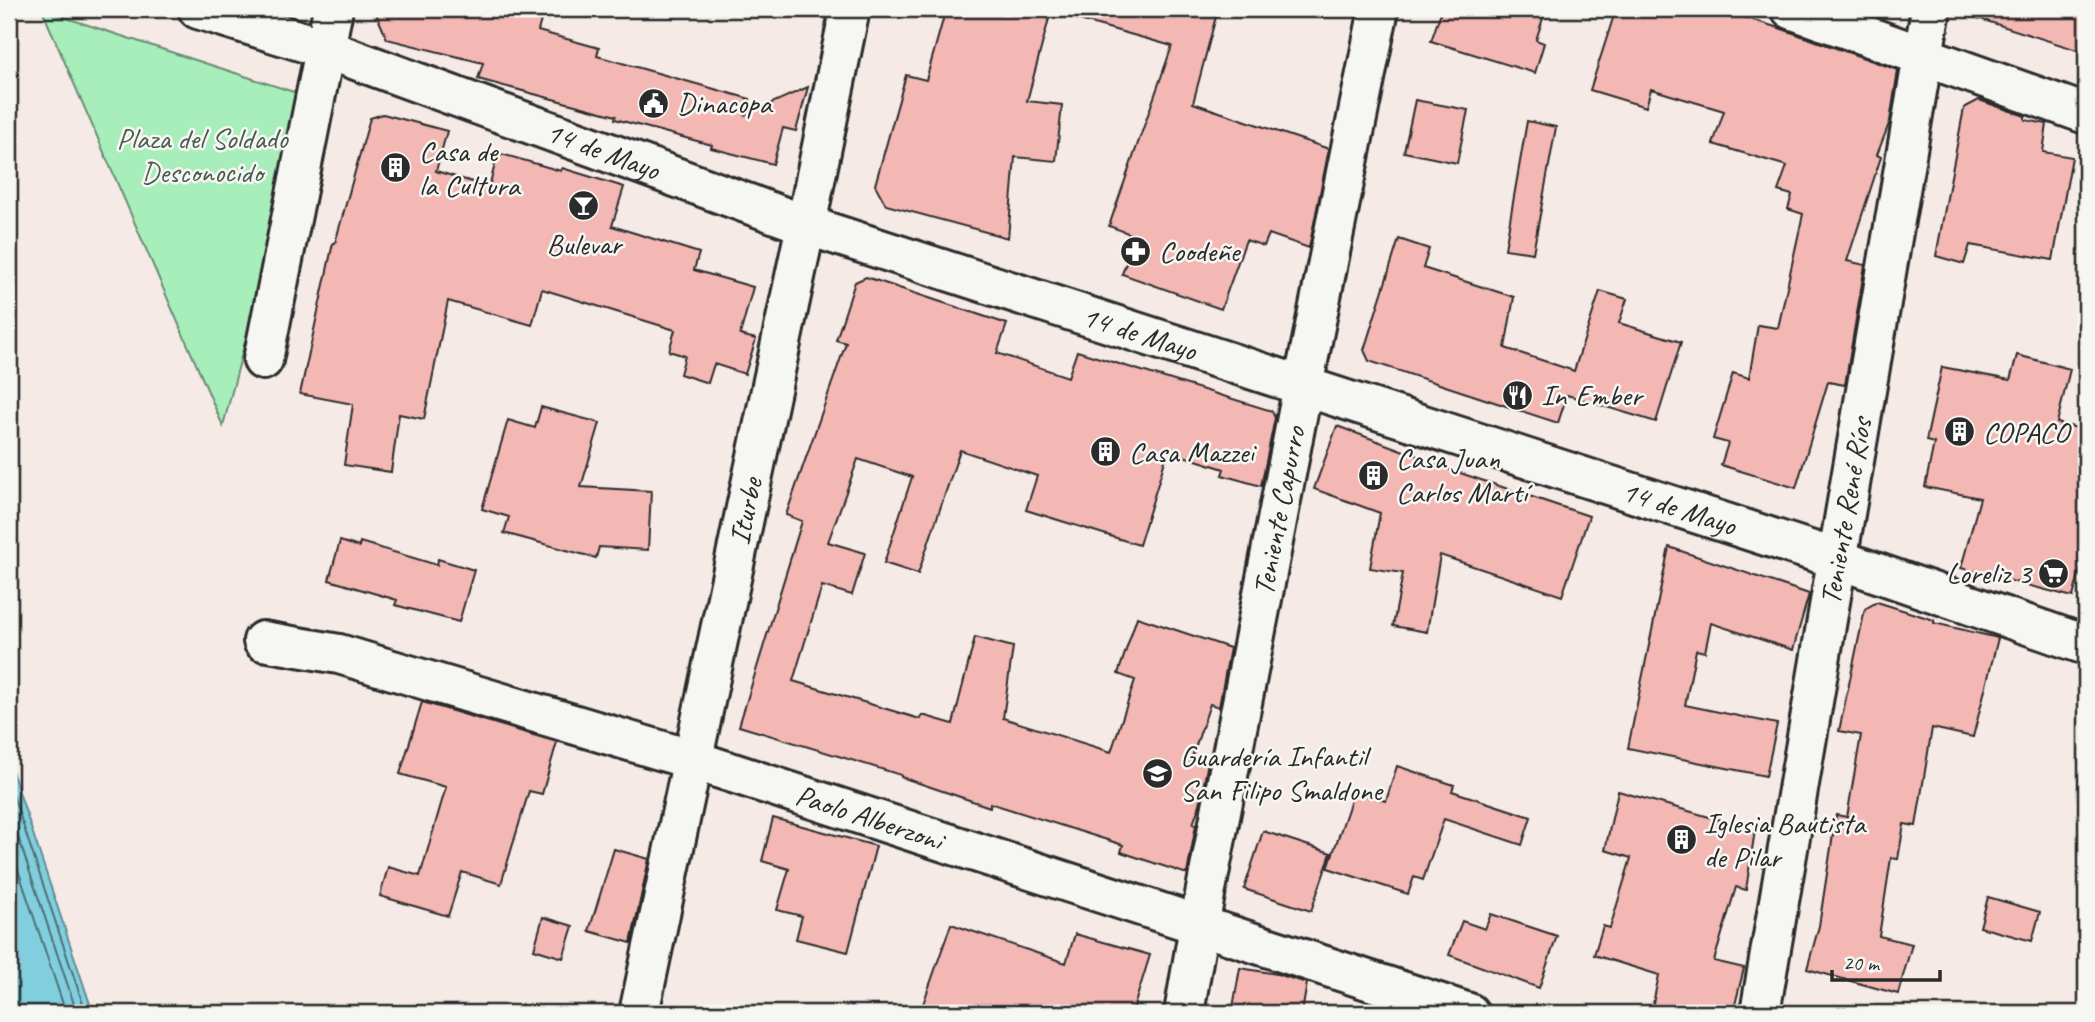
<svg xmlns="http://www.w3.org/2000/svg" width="2095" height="1022" font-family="Caveat,sans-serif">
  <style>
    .green { fill: #a7eebb; stroke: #698c73; stroke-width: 2 }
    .water { fill: #81cfde; stroke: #5f8d96; stroke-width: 2 }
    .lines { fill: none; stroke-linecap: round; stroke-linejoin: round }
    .shore { stroke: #4d6d73; stroke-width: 2 }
    .building { fill: #f4b8b4; stroke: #2b2b2b; stroke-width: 2 }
    .minor-casing { stroke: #2b2b2b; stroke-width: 44 }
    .major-casing { stroke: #2b2b2b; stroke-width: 44 }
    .minor { stroke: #f6f6f2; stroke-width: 38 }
    .major { stroke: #f6f6f2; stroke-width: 38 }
    .labels { text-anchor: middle; stroke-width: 5; stroke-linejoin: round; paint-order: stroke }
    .poi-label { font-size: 30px; fill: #2b2b2b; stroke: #f6f6f2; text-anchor: start }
    .park-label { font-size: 30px; fill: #4a5c4f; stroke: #f6f6f2 }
    .street-label { font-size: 30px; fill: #2b2b2b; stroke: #f6f6f2 }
  </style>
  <rect width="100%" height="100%" fill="#f6eae6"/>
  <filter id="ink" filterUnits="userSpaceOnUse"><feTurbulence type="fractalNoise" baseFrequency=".0143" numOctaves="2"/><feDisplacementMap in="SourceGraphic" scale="14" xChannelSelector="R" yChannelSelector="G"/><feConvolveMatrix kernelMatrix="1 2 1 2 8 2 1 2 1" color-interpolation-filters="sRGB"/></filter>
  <g filter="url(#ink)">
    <path class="green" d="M42 10 309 97 223 426Z"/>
    <path class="water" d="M9 762 93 1013H9Z"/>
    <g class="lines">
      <path class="shore" d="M9 783 86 1013
        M9 810 77 1013
        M9 843 66 1013"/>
    </g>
    <path class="building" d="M374 9H544L538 31 599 48 597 56 750 99 745 115 808 87 796 131 783 128 773 164 711 148 712 145 615 119 616 116 478 79 483 63 387 39Z
      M946 9H1029L1050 15 1027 101 1062 105 1056 161 1015 157 1008 238 886 205 875 185 906 75 926 80Z
      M1071 9H1218L1193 103 1329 149 1309 248 1269 234 1264 246 1246 240 1221 309 1122 274 1136 236 1109 226 1172 46 1069 17Z
      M1442 9H1546L1536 40 1544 43 1535 73 1431 41Z
      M1616 9H1718L1782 29 1898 70 1890 121 1877 155 1881 157 1847 261 1865 265 1845 385 1828 382 1796 488 1721 465 1728 443 1713 439 1733 373 1749 378 1758 325 1778 328 1803 214 1788 209 1792 195 1778 191 1787 166 1713 144 1724 111 1651 89 1646 107 1590 90Z
      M1969 9H2086V32L2080 51 1968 15Z
      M1415 100 1468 110 1457 163 1404 152Z
      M1979 100 2025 116V120L2047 124 2043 152 2072 157 2053 260 1970 245 1964 264 1936 256 1964 108Z
      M383 114 447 131 436 171 489 187 498 153 561 171 562 168 624 187 612 226 699 253 694 270 753 287 740 335 756 339 745 374 714 364 708 383 680 374 685 356 669 351 675 330 542 289 532 325 448 301 424 419 399 414 391 472 344 465 353 404 300 394 333 243H335L370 118Z
      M1527 121 1556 127 1533 253 1505 249Z
      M1399 239 1429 249 1423 268 1514 297 1505 348 1574 371 1600 291 1627 299 1619 323 1681 342 1656 422 1567 395 1558 423 1369 361 1364 350Z
      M866 277 1007 324 997 353 1068 377 1077 351 1272 411 1275 418 1261 486 1222 475 1224 469 1168 451 1139 545 1026 510 1037 476 960 450 918 574 884 563 912 477 858 459 828 542 865 553 852 595 822 586 793 681 920 719 922 715 953 724 975 637 1013 647 1003 718 1111 752 1135 680 1118 674 1137 617 1230 648 1219 707 1210 704 1192 757 1208 762 1200 804 1193 824 1196 825 1187 874 1121 852 1123 845 990 803V807L901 777V775L739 726 802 521 786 515 846 343 836 340 855 282Z
      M2017 355 2070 369 2057 423 2086 430V548L2073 597 1961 568 1980 498 1925 487 1934 443 1926 441 1942 367 2010 380Z
      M541 407 600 423 581 487 651 491 648 550 599 547 596 558 504 533 509 517 482 509 508 420 535 428Z
      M1337 426 1431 461 1430 463 1589 516 1562 596 1440 555 1427 632 1393 626 1403 573 1370 568 1380 513 1314 489Z
      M340 541 359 547 360 542 437 565 438 559 474 570 459 622 395 605 397 600 329 580Z
      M1669 547 1809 594 1793 650 1711 623 1705 652 1696 650 1685 705 1777 724 1766 776 1628 748Z
      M1877 602 1934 620V623L1998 638 1973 737 1932 728 1916 826 1904 824 1898 859 1891 858 1879 936 1912 944 1898 994 1807 969 1819 926 1836 815 1847 817 1861 735 1839 731 1865 609Z
      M422 702 557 742 542 794 529 791 501 884 462 872 448 916 380 896 388 867 420 876 446 787 400 774Z
      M1397 766 1454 785 1452 791 1531 817 1522 845 1444 819 1423 880 1414 877 1408 894 1328 868 1354 791 1386 801Z
      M1618 791 1755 830 1746 890 1736 887 1714 961 1744 968 1733 1013H1651L1659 975 1594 955 1603 926 1610 928 1631 858 1605 850Z
      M773 818 876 846 848 952 796 939 802 916 777 910 789 869 762 861Z
      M1263 831 1331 853 1311 911 1244 889Z
      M614 849 649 859 631 943 589 931Z
      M1988 897 2040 912 2032 941 1980 927Z
      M1491 914 1557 936 1539 988 1449 955 1462 921 1485 929Z
      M543 917 573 926 563 958 534 949Z
      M951 924 1066 963 1075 934 1150 955 1132 1013H951L923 1004Z
      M1240 968 1277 974 1307 983 1302 1013H1232Z"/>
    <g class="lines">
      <defs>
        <g id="minor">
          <path d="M263 360 333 9"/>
          <path id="s1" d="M263 641 339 654 693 760 1469 1013"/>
          <path id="s2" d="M639 1013 806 225 850 9"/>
          <path id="s3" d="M1184 1013 1199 926 1303 386 1379 9"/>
          <path id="s4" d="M1760 1013 1931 9"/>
        </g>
        <g id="major">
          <path id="s5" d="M198 9 326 49 806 225 1837 559 2086 645"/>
          <path d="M1791 9 2086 114"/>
        </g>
      </defs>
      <use href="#minor" class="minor-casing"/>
      <use href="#major" class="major-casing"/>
      <use href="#minor" class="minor"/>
      <use href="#major" class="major"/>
    </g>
  </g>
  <defs>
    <symbol id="civic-disc" viewBox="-11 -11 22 22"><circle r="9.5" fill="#2b2b2b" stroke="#f6f6f2"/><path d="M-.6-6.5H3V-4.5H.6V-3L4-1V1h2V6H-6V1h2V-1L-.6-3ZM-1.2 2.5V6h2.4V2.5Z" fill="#fff"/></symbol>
    <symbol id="building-disc" viewBox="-11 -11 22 22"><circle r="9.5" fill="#2b2b2b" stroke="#f6f6f2"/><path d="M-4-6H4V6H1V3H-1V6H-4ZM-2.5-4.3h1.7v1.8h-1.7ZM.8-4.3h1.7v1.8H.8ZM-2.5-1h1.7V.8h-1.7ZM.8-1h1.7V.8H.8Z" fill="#fff"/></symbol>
    <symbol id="bar-disc" viewBox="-11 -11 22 22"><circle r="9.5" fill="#2b2b2b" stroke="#f6f6f2"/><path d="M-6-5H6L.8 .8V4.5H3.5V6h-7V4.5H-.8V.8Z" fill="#fff"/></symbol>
    <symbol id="pharmacy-disc" viewBox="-11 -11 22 22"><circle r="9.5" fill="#2b2b2b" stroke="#f6f6f2"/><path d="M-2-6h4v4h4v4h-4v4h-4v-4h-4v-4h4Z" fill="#fff"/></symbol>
    <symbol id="restaurant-disc" viewBox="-11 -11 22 22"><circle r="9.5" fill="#2b2b2b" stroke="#f6f6f2"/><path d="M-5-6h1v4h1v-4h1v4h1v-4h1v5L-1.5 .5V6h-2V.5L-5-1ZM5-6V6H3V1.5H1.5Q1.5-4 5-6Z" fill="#fff"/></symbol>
    <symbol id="supermarket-disc" viewBox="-11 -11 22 22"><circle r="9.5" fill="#2b2b2b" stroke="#f6f6f2"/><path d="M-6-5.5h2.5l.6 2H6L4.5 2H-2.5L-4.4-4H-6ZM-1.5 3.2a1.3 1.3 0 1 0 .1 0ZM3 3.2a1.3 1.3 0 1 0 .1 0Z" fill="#fff"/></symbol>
    <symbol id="school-disc" viewBox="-11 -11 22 22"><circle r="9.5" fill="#2b2b2b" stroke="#f6f6f2"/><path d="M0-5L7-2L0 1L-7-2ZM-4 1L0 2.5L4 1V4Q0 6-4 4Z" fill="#fff"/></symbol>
  </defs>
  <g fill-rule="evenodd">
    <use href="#civic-disc" x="636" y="86" width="35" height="35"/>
    <use href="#building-disc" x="378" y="150" width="35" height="35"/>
    <use href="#bar-disc" x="566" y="188" width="35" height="35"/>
    <use href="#pharmacy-disc" x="1118" y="234" width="35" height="35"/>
    <use href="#restaurant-disc" x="1500" y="378" width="35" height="35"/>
    <use href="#building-disc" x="1942" y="414" width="35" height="35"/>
    <use href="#building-disc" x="1088" y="434" width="35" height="35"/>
    <use href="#building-disc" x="1356" y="458" width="35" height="35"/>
    <use href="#supermarket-disc" x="2036" y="556" width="35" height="35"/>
    <use href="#school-disc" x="1140" y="756" width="35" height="35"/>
    <use href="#building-disc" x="1664" y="822" width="35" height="35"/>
  </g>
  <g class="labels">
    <g class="poi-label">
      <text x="677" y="113">Dinacopa</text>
      <text x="419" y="161">Casa de<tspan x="419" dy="34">la Cultura</tspan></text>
      <text x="584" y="254" text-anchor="middle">Bulevar</text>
      <text x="1159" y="261">Coodeñe</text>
      <text x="1541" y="405">In Ember</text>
      <text x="1983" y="442">COPACO</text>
      <text x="1129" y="462">Casa Mazzei</text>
      <text x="1396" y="468">Casa Juan<tspan x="1396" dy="34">Carlos Martí</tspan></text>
      <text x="2031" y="583" text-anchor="end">Loreliz 3</text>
      <text x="1180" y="766">Guardería Infantil<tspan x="1180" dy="34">San Filipo Smaldone</tspan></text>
      <text x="1704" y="833">Iglesia Bautista<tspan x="1704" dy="34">de Pilar</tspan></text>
    </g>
    <g class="park-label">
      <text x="202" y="148">Plaza del Soldado<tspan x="202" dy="34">Desconocido</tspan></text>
    </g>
    <g class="street-label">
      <text dy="10" stroke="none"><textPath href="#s5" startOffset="429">14 de Mayo</textPath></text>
      <text dy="10" stroke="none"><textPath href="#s5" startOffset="996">14 de Mayo</textPath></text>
      <text dy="10" stroke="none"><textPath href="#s5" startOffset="1563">14 de Mayo</textPath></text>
      <text dy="10" stroke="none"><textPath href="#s3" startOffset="511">Teniente Capurro</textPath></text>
      <text dy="10" stroke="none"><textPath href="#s2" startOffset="513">Iturbe</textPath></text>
      <text dy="10" stroke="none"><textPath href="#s4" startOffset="509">Teniente René Ríos</textPath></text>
      <text dy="10" stroke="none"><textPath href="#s1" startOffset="632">Paolo Alberzoni</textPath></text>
    </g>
  </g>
  <rect width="2095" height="1022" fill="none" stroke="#f6f6f2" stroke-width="35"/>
  <rect x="18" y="18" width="2060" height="987" fill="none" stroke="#2b2b2b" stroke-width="2.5" filter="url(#ink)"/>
  <path d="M1832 970v10h108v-10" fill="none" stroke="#2b2b2b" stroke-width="3.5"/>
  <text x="1843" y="970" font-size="21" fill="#2b2b2b" stroke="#f6f6f2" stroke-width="5" paint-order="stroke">20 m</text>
</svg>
